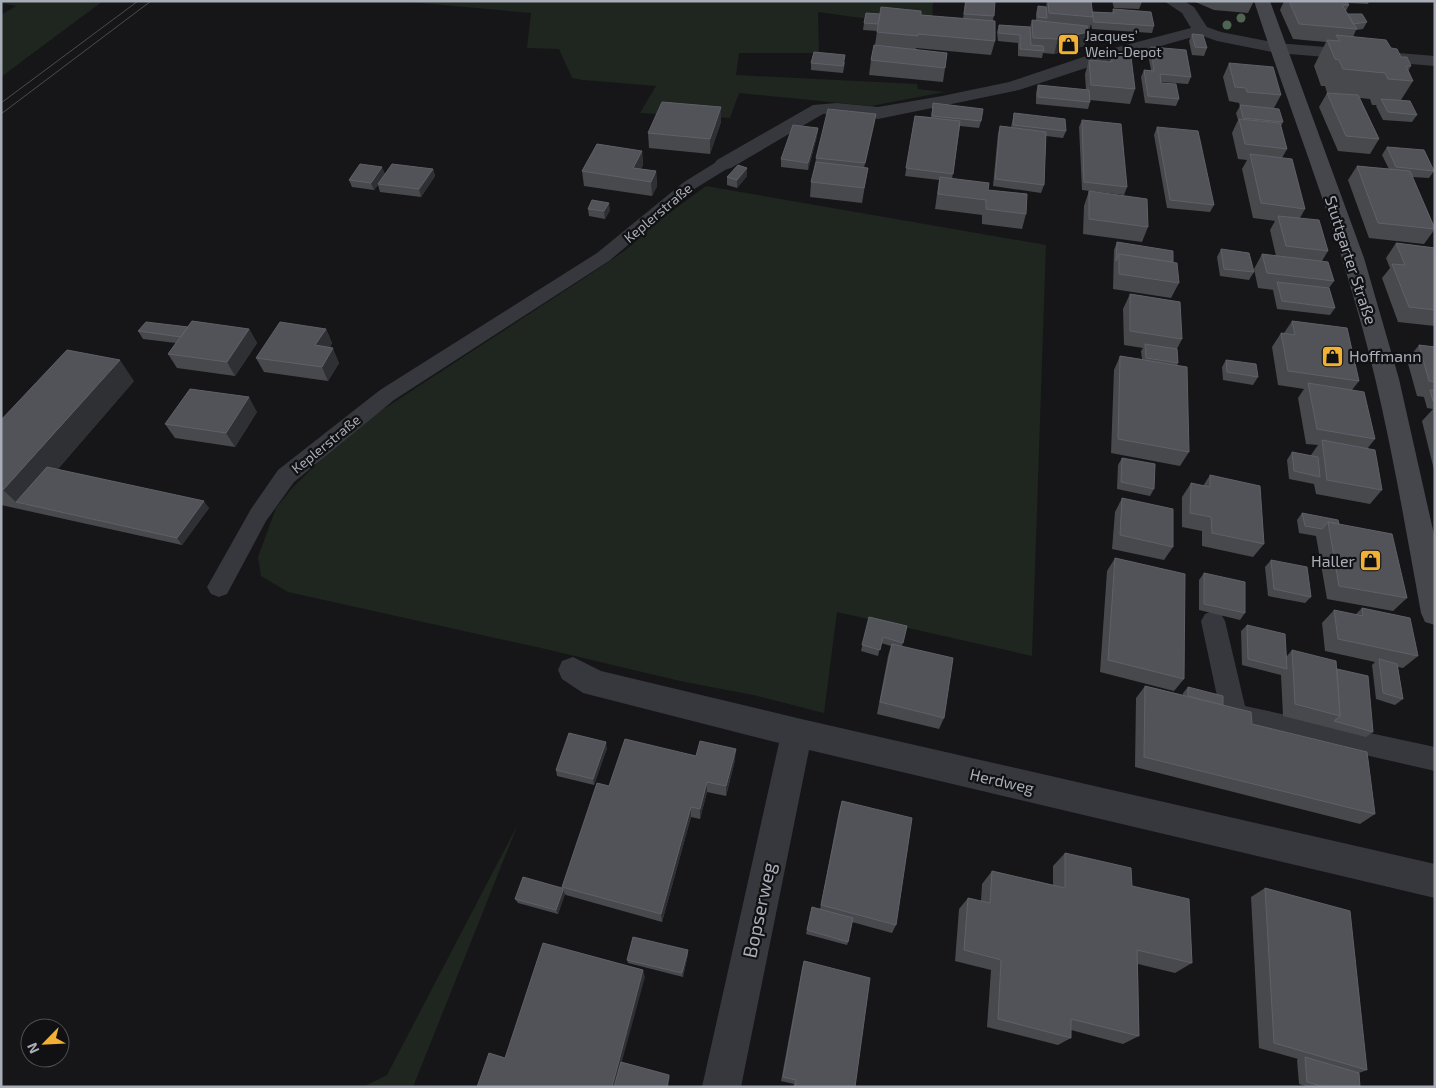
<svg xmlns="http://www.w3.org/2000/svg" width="1436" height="1088" font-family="'Exo 2',sans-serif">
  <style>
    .green { fill: #1e261f }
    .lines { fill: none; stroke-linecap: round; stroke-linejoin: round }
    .service { fill: #37383d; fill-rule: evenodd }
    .minor { fill: #37383d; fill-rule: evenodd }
    .secondary { fill: #45474d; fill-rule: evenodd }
    .tram { stroke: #4a4c52; stroke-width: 1 }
    .tree { fill: #506452 }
    .wall { fill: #47494d }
    .shaded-wall { fill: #2f3033 }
    .building { fill: #525359; stroke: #5f6168 }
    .labels { text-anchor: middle; stroke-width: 4.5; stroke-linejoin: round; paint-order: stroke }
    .far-poi-label { font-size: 14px; fill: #a8adb8; stroke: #111113; text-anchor: start }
    .far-street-label { font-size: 14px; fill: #a8adb8; stroke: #111113 }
    .street-label { font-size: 16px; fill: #a8adb8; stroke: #111113 }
    .poi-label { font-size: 16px; fill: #a8adb8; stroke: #111113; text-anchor: start }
    .near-street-label { font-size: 19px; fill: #a8adb8; stroke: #111113 }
  </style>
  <rect width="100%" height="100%" fill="#161618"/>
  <path class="green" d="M1 1H103L1 77V15L16 6 1 3Z
    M398 1H933L932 25 854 17 818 12 819 53H739L736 75 917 84 918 89 945 92 871 106 739 93 730 118 640 113 656 86 583 80 572 78 559 49 527 48 531 13Z
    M706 186 1046 245 1032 656 837 612 824 713 753 695 680 681 541 648 288 592 261 576 258 557 276 508 293 487 353 429 595 271 627 249 653 225Z
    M518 824 413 1087H363L387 1075Z"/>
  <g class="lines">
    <path class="service" d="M724 159 730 161 732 164 730 167 696 188 609 261 394 400 294 482 266 521 227 594 219 597 211 594 207 587 211 580 251 509 278 470 380 390 597 253 684 182 718 161Z
      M1213 611 1221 614 1225 621 1245 706 1435 747V771L1225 723 1221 715 1201 621 1205 614Z"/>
    <path class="minor" d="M1164 1H1184L1194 7 1207 27 1221 32 1277 43 1435 56V66L1277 53 1217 41 1200 35 1107 61 1019 90 942 106 878 119 837 113 823 114 731 168 724 170 717 168 714 164 717 160 813 105 837 103 878 107 942 96 1009 82 1095 53 1191 28 1182 13Z
      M573 657 601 671 797 718 1435 864V898L809 750 741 1087H702L779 743 583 693 562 679 558 670 562 661Z"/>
    <path class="secondary" d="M1254 1H1270L1364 258 1399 379 1435 539V625L1425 622 1421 613C1402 509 1385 404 1355 302 1326 200 1287 102 1254 1Z"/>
    <path class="tram" d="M1 103 138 1
      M1 114 151 1"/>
  </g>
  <g class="tree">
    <circle cx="1241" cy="18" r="4.5"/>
    <circle cx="1227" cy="25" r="4.5"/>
  </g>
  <path class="wall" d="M965 1H995L993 21 995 41 991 55 916 48V49L945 68 943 82 869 75 871 60 875 45 877 31 863 30 864 23 880 14 921 15 963 19Z
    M1047 1H1091L1092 12 1112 13 1113 9 1154 26 1152 33 1092 29 1091 24 1084 46 1054 54 1043 53 1042 58 1018 56V43L998 41 997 32 999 25 1030 27 1032 20 1036 21V13L1038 6 1046 7Z
    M1112 1H1142V2L1139 9 1114 8Z
    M1193 1H1254L1248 13 1214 10Z
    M1284 1H1369L1368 4 1348 3 1349 5 1346 11 1348 14 1367 22 1363 29 1356 30 1353 37 1391 48 1411 66 1408 71 1413 81 1401 100 1417 115 1412 122 1383 120 1376 106 1377 105H1372L1370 99 1360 98 1379 139 1370 154 1338 151 1319 107 1327 93 1325 86H1321L1314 66 1326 42 1293 39 1280 10Z
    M1192 34 1207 48 1204 56 1192 55 1189 41Z
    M1151 47 1191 77 1188 84 1161 82V83L1179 99 1176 106 1145 103 1141 77 1144 70H1151L1148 54Z
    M1111 56 1135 89 1130 104 1090 100V102L1088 109 1036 104V93L1038 85 1086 90 1085 74 1089 60 1109 62Z
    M845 62 843 73 811 70V63Z
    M1229 63 1281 95 1274 108 1283 122 1281 126 1287 149 1282 158 1305 209 1300 218 1328 251 1322 261 1334 281 1329 288 1335 308 1330 315 1277 309 1273 290 1258 288 1254 269 1262 254 1276 256 1270 230 1275 221 1253 218 1242 169 1247 160 1238 159 1232 133 1238 120 1236 113 1240 106 1239 103 1229 101 1223 77Z
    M933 103 981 121 979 128 960 126 952 179 988 190 1026 214 1022 229 982 224V215L935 209 939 180 905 176 915 116 931 117Z
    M721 107V122L710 154 649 148 648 133Z
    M1014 113 1066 131 1063 138 1046 136 1044 185 1041 193 993 186 998 133 1000 126 1011 127Z
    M876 114 864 168H868L862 203 810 197 811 182 815 165 816 158Z
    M1082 120 1127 187 1124 195 1082 190 1079 127Z
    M1157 127 1214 205 1210 212 1167 208 1154 135Z
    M818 128 817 136 808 170 781 167V159Z
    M1387 147 1434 171 1429 178 1412 177 1435 229 1424 244 1369 238 1348 180 1357 166 1389 169 1382 155Z
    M642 151 643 165 641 169 656 171 657 186 652 196 584 186 582 171Z
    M433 169 435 176 421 197 380 192 378 185 374 190 352 187 349 180 385 174Z
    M747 176 737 188 727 185V177Z
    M1089 191 1148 227 1142 242 1083 234 1084 206Z
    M588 209 610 210 605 219 589 216Z
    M1117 242 1173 262 1179 283 1171 298 1113 289 1114 250Z
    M1396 243 1435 248V326L1398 322 1382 278 1390 268 1386 258Z
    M1221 249 1254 272 1249 280 1220 276 1217 257Z
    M1130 294 1182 339 1177 349 1178 363 1177 366 1189 452 1180 466 1111 453 1114 370 1120 356 1142 359 1141 351 1143 348 1124 345 1123 309Z
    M1292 321 1359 381 1352 390 1375 439 1367 449 1382 490 1370 504 1316 494 1314 484 1289 479 1287 460 1292 452 1311 456V455L1318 445 1306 444 1298 398 1304 389 1278 385 1272 347 1281 333H1284Z
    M188 327 249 329 257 343 235 376 177 368 168 354 176 343 143 339 138 331Z
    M326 329 332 343 330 347 339 363 328 381 264 372 256 358Z
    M1419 345 1435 347V474L1422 421 1433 409 1427 408 1424 397 1417 396 1407 360Z
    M1226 360 1258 377 1253 385 1223 380 1222 367Z
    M134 381 57 470 209 508 182 545 1 505V419Z
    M257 412 235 447 175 438 165 424Z
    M1122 458 1154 489 1150 496 1117 489 1118 465Z
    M1210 475 1264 544 1253 557 1202 546V531L1182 527V497L1191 483 1203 486Z
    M1122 498 1173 547 1164 560 1112 549 1115 512Z
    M1302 513 1339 524 1407 598 1393 611 1327 599 1316 536 1299 533 1297 520Z
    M1115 558 1184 679 1174 691 1100 672 1107 571Z
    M1271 560 1311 597 1305 603 1268 596 1265 567Z
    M1204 573 1245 613 1240 620 1199 610V580Z
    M1362 608 1418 656 1403 668 1398 667 1403 699 1395 705 1376 699 1372 665 1375 662 1325 651 1322 623 1334 610 1355 615Z
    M869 617 907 626 902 646 944 718 939 729 877 714 888 656 891 646 881 643 878 656 861 651Z
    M1247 625 1287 656 1292 650 1337 669 1373 732 1366 737 1283 716 1281 675 1242 665 1241 631Z
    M1145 686 1183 695V693L1188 687 1223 705 1252 724 1375 814 1360 824 1135 767 1136 698Z
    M607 748 594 785 557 776 556 770Z
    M696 756 735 760 726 796 707 792 700 819 691 817 662 922 566 895 565 894 558 914 518 903 515 899 562 888 609 786Z
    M842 801 896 925 892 933 852 922 848 942 847 945 806 934 811 911 820 909 839 811Z
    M1065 853 1132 886 1192 963 1175 973 1138 964 1139 1036 1123 1044 1071 1030V1038L1058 1045 987 1027 991 970 955 961 959 909 968 898 981 901 982 884 992 871 1053 885V866Z
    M1265 888 1367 1070 1359 1073 1360 1087H1309L1299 1084 1297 1060 1298 1059 1259 1048 1251 897Z
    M688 954 683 977 628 963 627 960Z
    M804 961 855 1087H793L794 1084 781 1081 802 968Z"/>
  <path class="shaded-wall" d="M1088 32 1084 46 1054 54 1058 39Z
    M721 107V122L710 154V139Z
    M876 114 875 122 864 170 865 163Z
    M818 128 817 136 808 170V163Z
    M642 151 643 165 636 179 633 168Z
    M382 167 385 174 374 190 371 183Z
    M747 168V176L737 188V180Z
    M433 169 435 176 421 197 419 189Z
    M656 171 657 186 652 196 651 182Z
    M609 203 610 210 605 219 604 211Z
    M249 329 257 343 235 376 227 362Z
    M326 329 332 343 322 360 315 345Z
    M333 348 339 363 328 381 322 367Z
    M120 360 134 381 27 505 16 502 3 490Z
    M249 397 257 412 235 447 226 433Z
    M204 501 209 508 182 545 177 538Z
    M606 742 607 748 594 785 593 779Z
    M736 749 735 760 726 796V786Z
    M707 782V792L700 819V809Z
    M691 807V817L662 922 661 914Z
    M563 890 565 894 558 914 556 910Z
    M688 950V954L683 977 682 973Z
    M643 970 645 977 615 1087H612Z
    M669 1075 670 1077 668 1087H667Z"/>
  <path class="building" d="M966 1H995L994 16 964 14Z
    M1048 1H1091L1093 17 1049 13Z
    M1289 1H1346L1349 5H1342L1357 29 1299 24Z
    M1038 6 1046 7 1047 18 1038 17Z
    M881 7 921 11V15L995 21V41L918 34V36L877 32Z
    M1113 9 1151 12 1154 26 1094 22 1092 12 1114 13Z
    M866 13 880 14 878 24 864 23Z
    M1348 14H1362L1367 22 1353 24Z
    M1032 20 1087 26 1088 32 1058 39 1033 38Z
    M999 25 1030 27 1031 45 1043 46 1044 51 1020 49V35L999 33Z
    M1192 34 1203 35 1207 48 1195 47Z
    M1336 35 1386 40 1391 48 1397 49 1401 57H1407L1411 66H1406L1413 81 1388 79 1385 73 1343 69 1339 60 1335 59 1327 40 1340 41Z
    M874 45 947 53 945 68 871 60Z
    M1151 47 1186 50 1191 77 1160 74 1161 83 1176 84 1179 99 1148 96 1144 70 1154 71Z
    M814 52 845 55 843 66 811 63Z
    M1111 56 1131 57 1135 89 1091 85 1089 60 1112 62Z
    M1229 63 1273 67 1281 95 1247 92 1246 88 1235 87Z
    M1038 85 1089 90 1090 102 1038 97Z
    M1327 93 1358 95 1379 139 1346 136Z
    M1381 99 1410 101 1417 115 1388 112Z
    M662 102 721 107 710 139 648 133Z
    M933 103 983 109 981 121 932 116Z
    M1240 105 1279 109 1283 122 1243 118Z
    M828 109 876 114 865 163 816 158Z
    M1014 113 1065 119 1066 131 1013 125Z
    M915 116 960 121 953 174 906 168Z
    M1239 119 1280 123 1287 149 1245 144Z
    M1082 120 1121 124 1127 187 1084 182Z
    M793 125 818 128 808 163 781 159Z
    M1000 126 1046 132 1044 185 995 179Z
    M1157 127 1198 131 1214 205 1170 200Z
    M597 144 642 151 633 168 656 171 651 182 582 171Z
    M1387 147 1424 150 1434 171 1396 167Z
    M1250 154 1292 159 1305 209 1261 203Z
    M816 162 868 168 864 188 811 182Z
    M360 164 382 167 371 183 349 180Z
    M392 164 433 169 419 189 378 184Z
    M738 165 747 168 737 180 727 177Z
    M1357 166 1410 171 1435 229 1378 223Z
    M940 177 989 183 988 190 1027 194 1026 214 986 209V200L938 194Z
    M1089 191 1147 199 1148 227 1089 219Z
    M592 200 609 203 604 211 588 209Z
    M1278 216 1319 220 1328 251 1286 246Z
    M1117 242 1173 251V262L1119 254 1116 261Z
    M1396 243 1435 248V310L1409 307 1392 264 1405 265Z
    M1221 249 1249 253 1254 272 1224 269Z
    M1119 254 1177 263 1179 283 1119 274Z
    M1262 254 1328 262 1334 281 1267 273Z
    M1277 282 1329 288 1335 308 1282 301Z
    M1130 294 1180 302 1182 339 1130 331Z
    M192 321 249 329 227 362 168 354Z
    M1292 321 1347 328 1359 381 1288 371 1281 333 1295 335Z
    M146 322 188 327 181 337 138 331Z
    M280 322 326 329 315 345 333 348 322 367 256 358Z
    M1145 344 1177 349 1178 363 1146 358Z
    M1419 345 1435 347V382L1429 381Z
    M67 350 120 360 3 490 1 489V420Z
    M1120 356 1187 367 1189 452 1118 439Z
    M1226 360 1256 364 1258 377 1227 372Z
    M1308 383 1364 392 1375 439 1317 429Z
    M190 389 249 397 226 433 165 424Z
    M1430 390H1435V401H1433Z
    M1322 440 1375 450 1382 490 1327 480Z
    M1292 452 1318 457 1320 477 1294 471Z
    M1122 458 1155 464 1154 489 1121 482Z
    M47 467 204 501 177 538 16 502Z
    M1210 475 1260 486 1264 544 1212 533 1211 517 1190 513 1191 483 1210 487Z
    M1122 498 1173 509V547L1120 535Z
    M1302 513 1338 520 1339 524 1328 522 1322 529 1305 526Z
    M1328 522 1392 534 1407 598 1339 586Z
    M1115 558 1185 574 1184 679 1108 660Z
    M1271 560 1307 567 1311 597 1274 589Z
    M1204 573 1245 582V613L1204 604Z
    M1362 608 1410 618 1418 656 1338 639 1334 610 1363 616Z
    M869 617 907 626 903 643 883 637 880 650 862 645Z
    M1247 625 1285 634 1287 669 1248 659Z
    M892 644 953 658 944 718 880 702Z
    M1292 650 1336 661 1340 716 1295 704Z
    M1379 659 1397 664 1403 699 1383 693Z
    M1337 669 1368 676 1373 732 1334 721 1340 716Z
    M1145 686 1251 712 1252 724 1367 752 1375 814 1144 757Z
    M1188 687 1223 696V705L1188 696Z
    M569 733 606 742 593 779 556 770Z
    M625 739 696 756 700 741 736 749 726 786 707 782 700 809 691 807 661 914 562 887 597 783 609 786Z
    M842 801 912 818 896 925 821 905Z
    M1065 853 1131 868 1132 886 1189 899 1192 963 1137 950 1139 1036 1071 1019V1038L998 1019 1001 960 964 950 968 898 990 903 992 871 1065 888Z
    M523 877 562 888 563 890 556 910 515 899Z
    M1265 888 1350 911 1367 1070 1274 1043Z
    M812 907 853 918 848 942 807 930Z
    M633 937 688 950 682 973 627 960Z
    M543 943 643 970 612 1087H477L489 1053 505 1058Z
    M804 961 870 978 855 1087H795L796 1080 783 1077Z
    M1305 1057 1359 1073 1360 1087H1325L1307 1082Z
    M621 1062 669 1075 667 1087H614Z"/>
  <defs>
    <symbol id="shop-square" viewBox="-11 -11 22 22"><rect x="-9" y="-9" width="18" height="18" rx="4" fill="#f2b134" stroke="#111113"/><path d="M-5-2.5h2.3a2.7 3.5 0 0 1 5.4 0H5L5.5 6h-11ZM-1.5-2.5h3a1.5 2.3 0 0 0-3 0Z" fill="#111"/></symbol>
  </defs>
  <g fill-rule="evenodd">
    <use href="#shop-square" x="1056" y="32" width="25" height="25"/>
    <use href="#shop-square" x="1320" y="344" width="25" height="25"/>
    <use href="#shop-square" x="1358" y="548" width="25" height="25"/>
  </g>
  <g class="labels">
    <g class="far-poi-label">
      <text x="1085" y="41">Jacques’<tspan x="1085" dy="16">Wein-Depot</tspan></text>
    </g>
    <g class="far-street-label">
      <text transform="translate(658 213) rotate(-40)" y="5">Keplerstraße</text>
      <text transform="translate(326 444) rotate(-39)" y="5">Keplerstraße</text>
    </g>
    <g class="street-label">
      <text transform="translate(1351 260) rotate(72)" y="6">Stuttgarter Straße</text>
      <text transform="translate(1002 781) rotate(13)" y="6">Herdweg</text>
    </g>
    <g class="poi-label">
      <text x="1349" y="362">Hoffmann</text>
      <text x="1355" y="567" text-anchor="end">Haller</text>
    </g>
    <g class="near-street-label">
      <text transform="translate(759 910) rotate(-78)" y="7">Bopserweg</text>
    </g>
  </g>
  <rect width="1436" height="1088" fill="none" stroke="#a8adb8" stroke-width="5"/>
  <g transform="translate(45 1043) rotate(246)"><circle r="24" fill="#111113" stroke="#4d4f55"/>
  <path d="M0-4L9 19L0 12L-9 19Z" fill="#f2b134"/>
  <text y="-8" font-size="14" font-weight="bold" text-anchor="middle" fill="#a8adb8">N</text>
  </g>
</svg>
